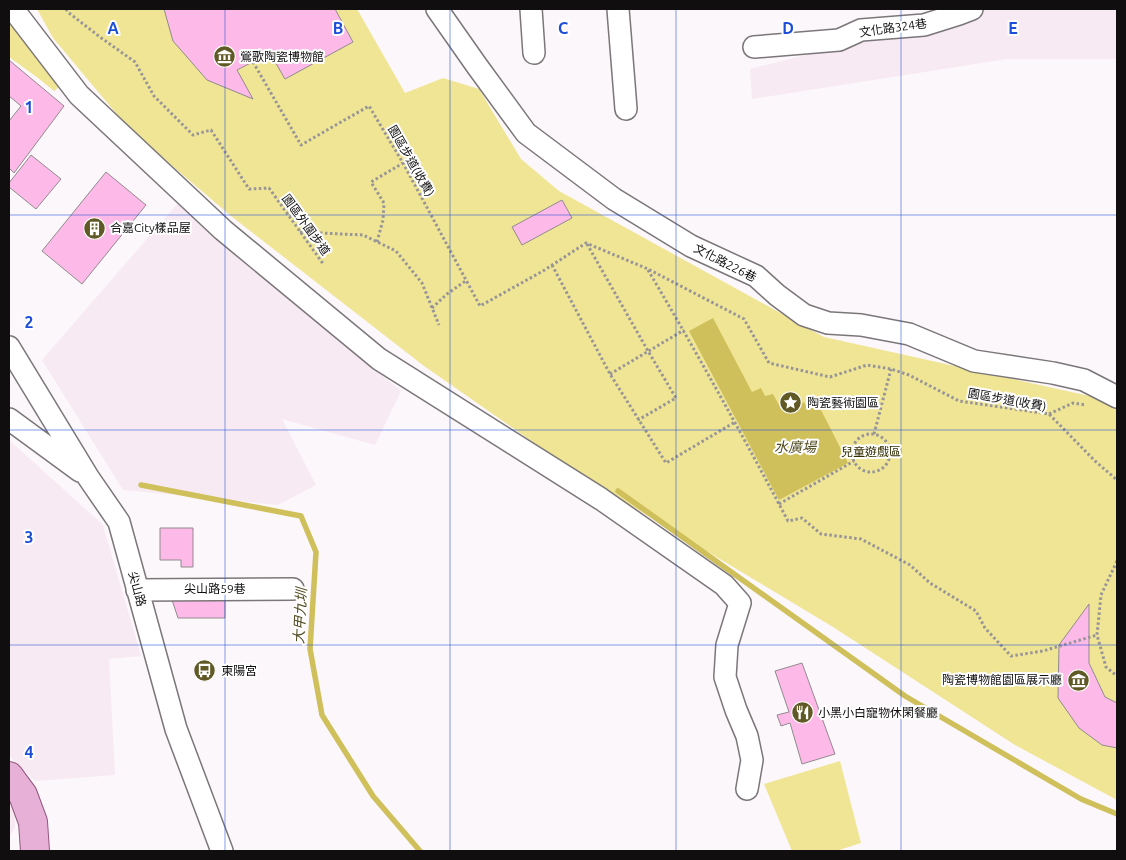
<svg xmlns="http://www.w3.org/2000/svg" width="1126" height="860" font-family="Ubuntu,'Noto Sans TC',sans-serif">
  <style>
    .built { fill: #f7eaf2 }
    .green { fill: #f0e595 }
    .water { fill: #cfc05c }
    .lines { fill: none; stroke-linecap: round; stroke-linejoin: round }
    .stream { stroke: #cfc05c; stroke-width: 5.5 }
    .building { fill: #fdb9e7; stroke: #908b8f }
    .minor-casing { stroke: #7b7679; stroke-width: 24 }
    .major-casing { stroke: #91567f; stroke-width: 30 }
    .path { stroke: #989597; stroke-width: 3; stroke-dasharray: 2.5 2.5; stroke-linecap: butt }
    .minor { stroke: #fff; stroke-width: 21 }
    .major { stroke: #e7b1d7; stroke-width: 28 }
    .grid { fill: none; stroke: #1d4ed8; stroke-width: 1; stroke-opacity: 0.55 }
    .labels { text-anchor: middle; stroke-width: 4; stroke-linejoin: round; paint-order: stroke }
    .street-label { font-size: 12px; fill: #100e0f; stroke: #fff }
    .poi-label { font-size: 12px; fill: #100e0f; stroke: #fff; text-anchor: start }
    .park-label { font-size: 12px; fill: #332d00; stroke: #fff }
    .water-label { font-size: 14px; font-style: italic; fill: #524c22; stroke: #fff }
    .grid-label { font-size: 16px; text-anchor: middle; font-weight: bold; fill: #1d4ed8; stroke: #fff; stroke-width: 4; stroke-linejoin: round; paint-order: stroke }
  </style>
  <rect width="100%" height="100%" fill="#fcf7fa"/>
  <path class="built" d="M990 9H1117V59H1007L752 99 750 69Z
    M178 203 401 391 375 445 282 419 316 485 278 505 123 490 42 360Z
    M9 440 103 525 141 656 109 659 115 775 35 781 9 756Z
    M9 803 15 809V827L9 838Z"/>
  <path class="green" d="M9 9 63 84 54 91 38 78 9 57Z
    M37 9H357L405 93 443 78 479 89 521 159 559 191 824 337 1094 397 1117 408V800L1015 745 833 627 580 475 424 366 231 216 130 130 53 38Z
    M840 761 861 843 836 851H792L764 784Z"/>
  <path class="water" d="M713 318 752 392 761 388 765 396 773 394 779 405 790 400 794 407 804 402 808 410 818 404 848 463 779 500 689 331Z"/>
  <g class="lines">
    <path class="stream" d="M141 485 301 516 316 552 310 649 322 715 373 796 420 851
      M618 491 905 696 1081 799 1117 814"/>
  </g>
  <path class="building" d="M164 9H335L353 42 285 79 270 53 237 70 253 99 207 80 173 41Z
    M9 60 64 106 14 173 9 168V121L21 106 9 96Z
    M31 155 61 179 36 209 9 187V183Z
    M106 172 146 205 82 284 42 251Z
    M562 200 572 218 522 245 512 227Z
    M160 528H193V567H181V560H160Z
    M171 597H225V618H178Z
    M1089 604V663L1105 697 1117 703V748L1102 745 1079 728 1058 698 1059 645Z
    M802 663 835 754 802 764 790 723 781 726 777 715 789 712 775 671Z"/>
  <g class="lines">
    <defs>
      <path id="minor" d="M13 9 79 95 223 230 379 359 601 499 724 585 740 603 727 645 725 677 736 710 747 736 752 760 747 789
        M437 9 477 66 526 133 614 199 691 246 756 276 777 295 804 315 828 323 861 325 909 334 974 361 1053 373 1084 380 1117 397
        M531 9 534 53
        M618 9 626 109
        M754 47 839 40 861 30 924 25 959 14 972 9
        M9 347 88 477 119 522 176 729 222 851
        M9 419 80 471
        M137 590 293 589"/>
      <path id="major" d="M9 776 23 795 33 822 35 851"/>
    </defs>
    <use href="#minor" class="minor-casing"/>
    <use href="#major" class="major-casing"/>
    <path class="path" d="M66 9 69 13 100 37 135 62 154 96 193 135 211 130 249 189 269 188 324 265
      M253 62 301 145 369 106 403 163 480 306 543 271 586 243 648 269 744 319 769 363 830 377 867 365 891 369 909 375 959 401 1049 414 1095 461 1117 480
      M300 232 363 235 396 251 422 283 439 325
      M377 242 383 220 384 203 371 182 403 163
      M587 244 648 351 676 398 638 420
      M552 265 610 374 666 463 735 422
      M648 270C697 353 743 436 788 521L802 518 821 534 861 539 910 565 930 583 976 611 985 628 1011 656 1043 651 1097 635
      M432 308 447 294 467 280
      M610 374 684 330
      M1049 414 1073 403 1086 405
      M852 453a19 19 0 1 1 38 0a19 19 0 1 1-38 0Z
      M874 434 891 369
      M779 504 854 461
      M1117 561 1101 595 1097 635 1106 667 1117 676"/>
    <use href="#minor" class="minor"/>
    <use href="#major" class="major"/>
  </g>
  <path class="grid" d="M225 9V851M450 9V851M676 9V851M901 9V851M9 215H1117M9 430H1117M9 645H1117"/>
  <defs>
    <symbol id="museum-disc" viewBox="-11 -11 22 22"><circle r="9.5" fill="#605925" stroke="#fff"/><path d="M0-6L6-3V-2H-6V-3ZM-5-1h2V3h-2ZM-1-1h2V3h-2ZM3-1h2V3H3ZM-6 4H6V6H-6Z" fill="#fff"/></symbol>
    <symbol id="building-disc" viewBox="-11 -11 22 22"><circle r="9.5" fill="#605925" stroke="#fff"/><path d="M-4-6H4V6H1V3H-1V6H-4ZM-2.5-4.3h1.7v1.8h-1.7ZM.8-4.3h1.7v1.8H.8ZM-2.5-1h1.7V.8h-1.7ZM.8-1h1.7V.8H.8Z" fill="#fff"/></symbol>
    <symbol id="sight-disc" viewBox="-11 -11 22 22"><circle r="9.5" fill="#605925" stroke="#fff"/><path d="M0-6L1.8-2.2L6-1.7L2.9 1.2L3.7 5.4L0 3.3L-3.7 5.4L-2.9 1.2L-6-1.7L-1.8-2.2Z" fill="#fff"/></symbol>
    <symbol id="bus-disc" viewBox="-11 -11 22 22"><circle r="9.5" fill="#605925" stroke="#fff"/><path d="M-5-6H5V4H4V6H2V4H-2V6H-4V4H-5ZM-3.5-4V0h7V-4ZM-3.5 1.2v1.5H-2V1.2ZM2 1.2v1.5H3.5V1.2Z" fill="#fff"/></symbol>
    <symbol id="restaurant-disc" viewBox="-11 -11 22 22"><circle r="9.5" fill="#605925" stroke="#fff"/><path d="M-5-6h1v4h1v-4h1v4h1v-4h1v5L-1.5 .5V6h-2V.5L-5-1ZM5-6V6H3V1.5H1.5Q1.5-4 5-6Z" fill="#fff"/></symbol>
  </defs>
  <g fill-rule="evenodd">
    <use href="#museum-disc" x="212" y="44" width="25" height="25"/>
    <use href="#building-disc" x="82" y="216" width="25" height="25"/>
    <use href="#sight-disc" x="778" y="390" width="25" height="25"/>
    <use href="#bus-disc" x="192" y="658" width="25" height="25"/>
    <use href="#museum-disc" x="1066" y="668" width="25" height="25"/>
    <use href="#restaurant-disc" x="790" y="700" width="25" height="25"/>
  </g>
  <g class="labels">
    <g class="street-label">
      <text transform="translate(893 28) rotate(-8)" y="4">文化路324巷</text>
      <text transform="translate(411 161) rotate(60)" y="4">園區步道(收費)</text>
      <text transform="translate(306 225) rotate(54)" y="4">園區外圍步道</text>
      <text transform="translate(725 263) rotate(27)" y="4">文化路226巷</text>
      <text transform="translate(1007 400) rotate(10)" y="4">園區步道(收費)</text>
      <text transform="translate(137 589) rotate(75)" y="4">尖山路</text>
      <text x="215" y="593">尖山路59巷</text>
    </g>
    <g class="poi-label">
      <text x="240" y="61">鶯歌陶瓷博物館</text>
      <text x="110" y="232">合嘉City樣品屋</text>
      <text x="807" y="407">陶瓷藝術園區</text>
      <text x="221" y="675">東陽宮</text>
      <text x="1062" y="684" text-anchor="end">陶瓷博物館園區展示廳</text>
      <text x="818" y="717">小黑小白寵物休閑餐廳</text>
    </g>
    <g class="park-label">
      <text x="871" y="456">兒童遊戲區</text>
    </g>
    <g class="water-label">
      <text x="795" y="452">水廣場</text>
      <text transform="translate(300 616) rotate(-87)" y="5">大甲九圳</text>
    </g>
  </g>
  <g class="grid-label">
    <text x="113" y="34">A</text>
    <text x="338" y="34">B</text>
    <text x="563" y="34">C</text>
    <text x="788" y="34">D</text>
    <text x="1013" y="34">E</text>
    <text x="29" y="113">1</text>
    <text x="29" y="328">2</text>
    <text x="29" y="543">3</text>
    <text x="29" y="758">4</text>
  </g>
  <rect width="1126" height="860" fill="none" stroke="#100e0f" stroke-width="20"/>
</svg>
